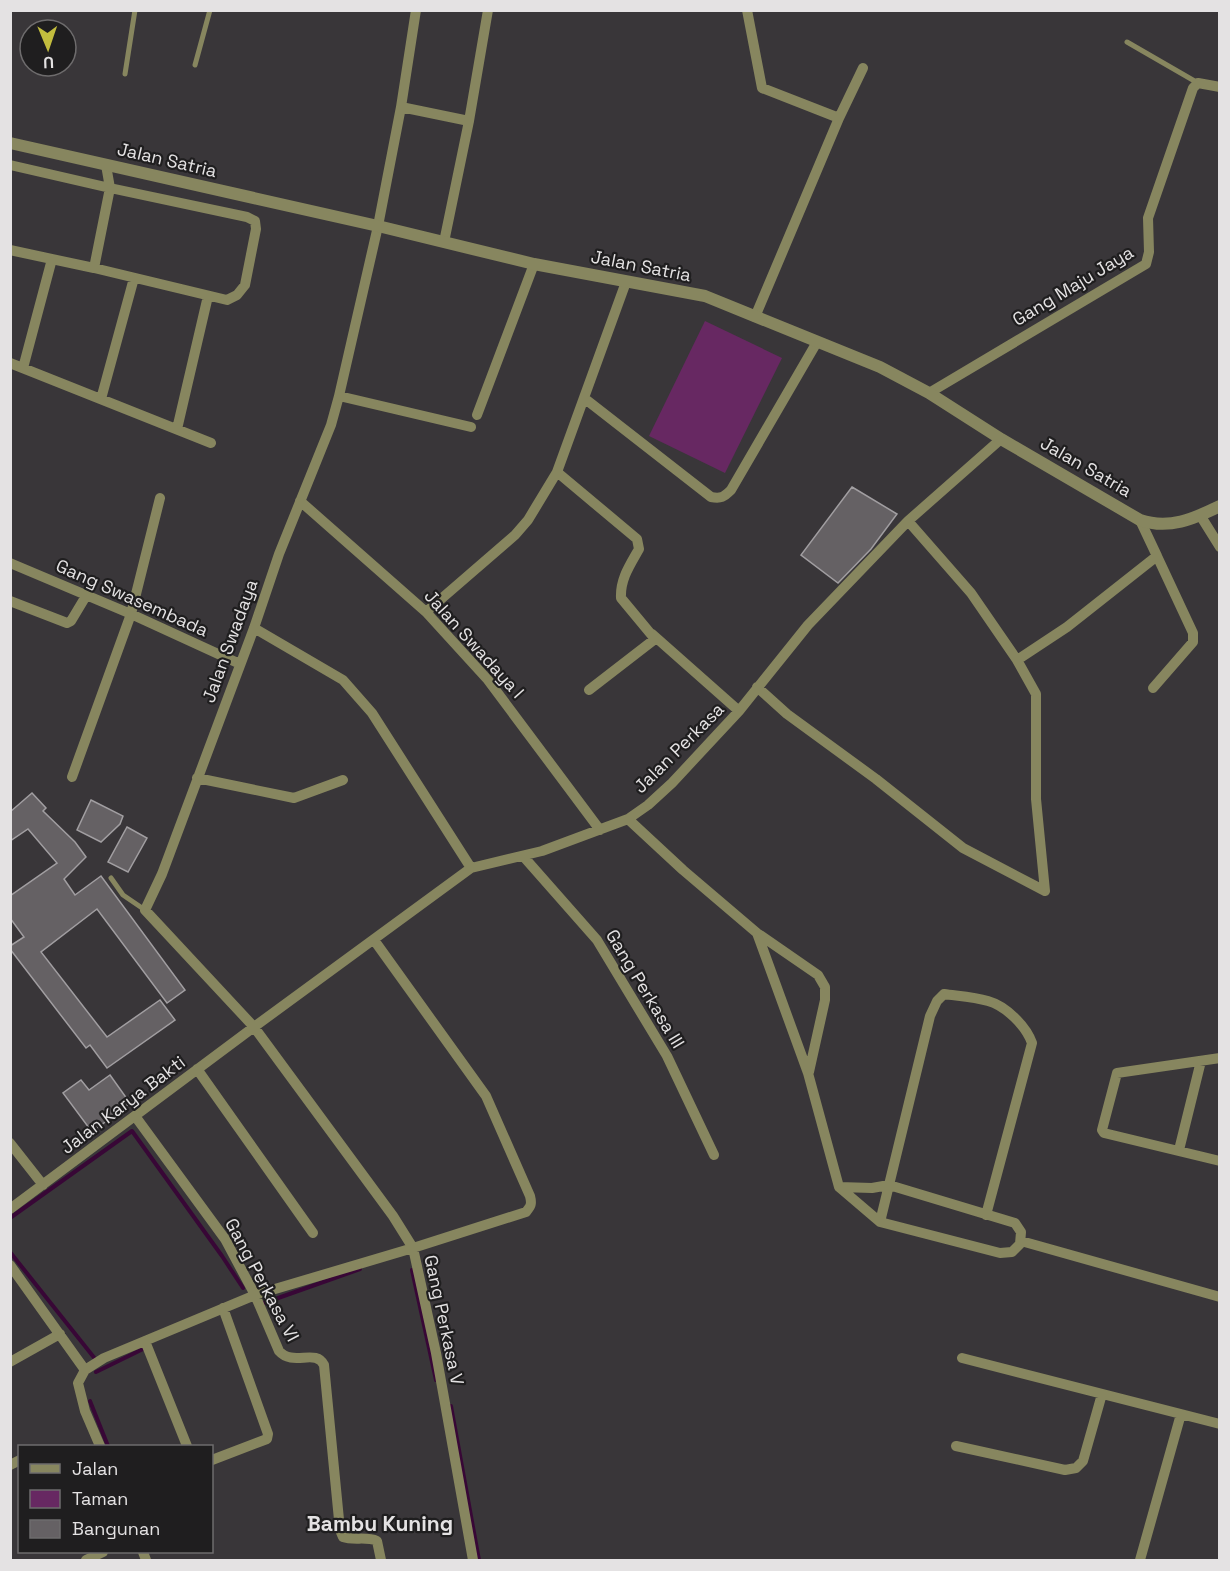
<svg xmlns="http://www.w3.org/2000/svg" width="1230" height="1571" font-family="'Space Grotesk',sans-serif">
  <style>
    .green { fill: #672862 }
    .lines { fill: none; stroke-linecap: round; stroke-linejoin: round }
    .stream { stroke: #380736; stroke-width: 4 }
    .building { fill: #656164; stroke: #a19ea1; stroke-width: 1.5 }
    .service { stroke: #87865f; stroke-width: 5 }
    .minor { stroke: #87865f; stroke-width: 10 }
    .tertiary { stroke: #87865f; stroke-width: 12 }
    .labels { text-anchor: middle; stroke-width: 4.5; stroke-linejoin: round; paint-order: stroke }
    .street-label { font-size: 18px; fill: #e4e2e3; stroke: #1f1e1f }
    .quarter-label { font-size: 21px; font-weight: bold; fill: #e4e2e3; stroke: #1f1e1f }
  </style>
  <rect width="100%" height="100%" fill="#393639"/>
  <path class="green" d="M705 321 782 358 725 473 649 436Z"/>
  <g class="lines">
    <path class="stream" d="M10 1218 132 1131 222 1256 243 1288
      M10 1252 96 1360 98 1359
      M412 1270 436 1380
      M264 1303 360 1269
      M96 1372 143 1349
      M90 1401 108 1446
      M451 1406 479 1560"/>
  </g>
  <path class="building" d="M852 487 897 514 871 549 838 583 801 555Z
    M32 793 46 808 43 811 75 842 86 857 64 879 75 895 101 876 185 990 167 1003 97 909 41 952 107 1037 160 1000 175 1020 107 1068 90 1045 86 1048 10 949V946L24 937 10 918V896L57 863 28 829 10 841V812Z
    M91 800 123 816 120 824 101 842 77 830Z
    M127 827 147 838 128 872 108 862Z
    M110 1075 130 1103 92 1132 63 1093 81 1080 89 1090Z"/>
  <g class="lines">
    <path class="service" d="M1127 42 1198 83
      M195 65 210 10
      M125 74 135 10
      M111 878 123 895 145 910"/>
    <path class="minor" d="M416 10 401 107 378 226 339 396 331 425 279 554 254 628 162 874 145 910 254 1027 393 1216 413 1248 436 1353 473 1560
      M747 10 762 88 839 118
      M401 107 469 121
      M10 165 110 188 247 217 255 221 256 229 245 285 237 295 227 300 94 268 110 188 106 165
      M444 242 469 121 488 10
      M10 250 94 268
      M755 317 839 118 863 68
      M10 363 211 443
      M23 368 52 259
      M929 393 1146 264 1149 252 1148 218 1193 88 1198 83 1220 87
      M339 396 471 427
      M584 398 711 497C721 499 724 497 731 490L817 342
      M101 399 134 278
      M477 415 534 264
      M177 429 208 296
      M557 472 637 539 639 549C630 565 620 579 621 598L655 639 589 690
      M300 501 426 612 488 680 600 830
      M1200 515 1220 547
      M908 521 971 593 1017 660 1036 694V799L1045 891
      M10 563 131 614 240 664
      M10 601 67 623 71 621 86 596
      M426 612 515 535 528 520 557 472 626 282
      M254 628 343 680 372 713 471 868
      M652 634 739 711
      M1017 660 1067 627 1157 556 1140 520
      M757 687 787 714 876 779 963 848 1045 891
      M1153 688 1193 642V633L1157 556
      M72 777 131 614 160 498
      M197 778 294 798 343 780
      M628 819 683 870 757 933 818 975 825 987V1000L809 1072
      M523 856 597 940 667 1056 714 1155
      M757 933 808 1073 839 1187 880 1222 1000 1253 1012 1252 1020 1244 1021 1232 1015 1223 889 1185 872 1188 839 1187
      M1220 1058 1117 1073 1102 1130 1104 1133 1220 1161
      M197 1069 313 1233
      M135 1116 225 1239 255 1295 279 1351C293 1367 316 1348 324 1365L340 1530 343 1537C354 1541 366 1536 377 1541L381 1560
      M10 1143 43 1185
      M1179 1150 1201 1061
      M10 1209 254 1027 471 868 542 851 628 819 648 805 672 783 739 711 808 625 908 521 1001 439
      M880 1222 930 1016 937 1001 944 994C958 996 974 997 988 1001 1006 1006 1026 1026 1032 1043L986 1215
      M1021 1241 1220 1297
      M10 1265 85 1370
      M145 1341 187 1446
      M962 1358 1220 1424
      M10 1362 60 1334
      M100 1446 85 1411 78 1383 85 1370 104 1358 255 1295 413 1248 526 1212C531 1206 532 1204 530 1196L486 1096 374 940
      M956 1446 1065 1470 1076 1468 1083 1461 1102 1394
      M212 1460 267 1439 268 1434 223 1308
      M10 1465 20 1460
      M143 1552 146 1560
      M86 1560 103 1552
      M1140 1560 1181 1414"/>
    <path class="tertiary" d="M10 143 378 226 534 264 705 296 880 367 929 393 1001 439 1140 520C1169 530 1193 519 1220 506"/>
  </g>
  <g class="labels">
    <g class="street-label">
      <text transform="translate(167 160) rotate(13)" y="6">Jalan Satria</text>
      <text transform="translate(641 266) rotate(11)" y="6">Jalan Satria</text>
      <text transform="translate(1073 286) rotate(-31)" y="6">Gang Maju Jaya</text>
      <text transform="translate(1086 467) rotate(30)" y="6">Jalan Satria</text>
      <text transform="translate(132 598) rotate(24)" y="6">Gang Swasembada</text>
      <text transform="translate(230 641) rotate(-70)" y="6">Jalan Swadaya</text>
      <text transform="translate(474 644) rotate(48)" y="6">Jalan Swadaya I</text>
      <text transform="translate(679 748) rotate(-45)" y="6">Jalan Perkasa</text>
      <text transform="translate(645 989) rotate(59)" y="6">Gang Perkasa III</text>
      <text transform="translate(123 1105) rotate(-37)" y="6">Jalan Karya Bakti</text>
      <text transform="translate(262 1280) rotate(62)" y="6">Gang Perkasa VI</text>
      <text transform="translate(444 1320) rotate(78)" y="6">Gang Perkasa V</text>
    </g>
    <g class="quarter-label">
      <text x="380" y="1531">Bambu Kuning</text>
    </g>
  </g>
  <rect width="1230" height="1571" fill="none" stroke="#e4e2e3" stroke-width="24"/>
  <rect x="18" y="1445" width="195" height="108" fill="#1f1e1f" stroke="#6e6c6d" stroke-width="1.5"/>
  <rect x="30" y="1464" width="30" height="9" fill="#87865f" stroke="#6e6c6d" stroke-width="1.5"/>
  <text x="72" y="1475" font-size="18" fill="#e4e2e3">Jalan</text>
  <rect x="30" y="1490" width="30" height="18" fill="#672862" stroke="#6e6c6d" stroke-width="1.5"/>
  <text x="72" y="1505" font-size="18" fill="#e4e2e3">Taman</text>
  <rect x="30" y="1520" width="30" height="18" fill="#656164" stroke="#6e6c6d" stroke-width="1.5"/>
  <text x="72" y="1535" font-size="18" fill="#e4e2e3">Bangunan</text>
  <g transform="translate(48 48) rotate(178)"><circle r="28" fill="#1f1e1f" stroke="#6e6c6d" stroke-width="1.5"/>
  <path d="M0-4.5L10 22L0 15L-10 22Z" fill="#c3bd3e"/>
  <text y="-9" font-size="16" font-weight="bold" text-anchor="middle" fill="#e4e2e3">U</text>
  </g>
</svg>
